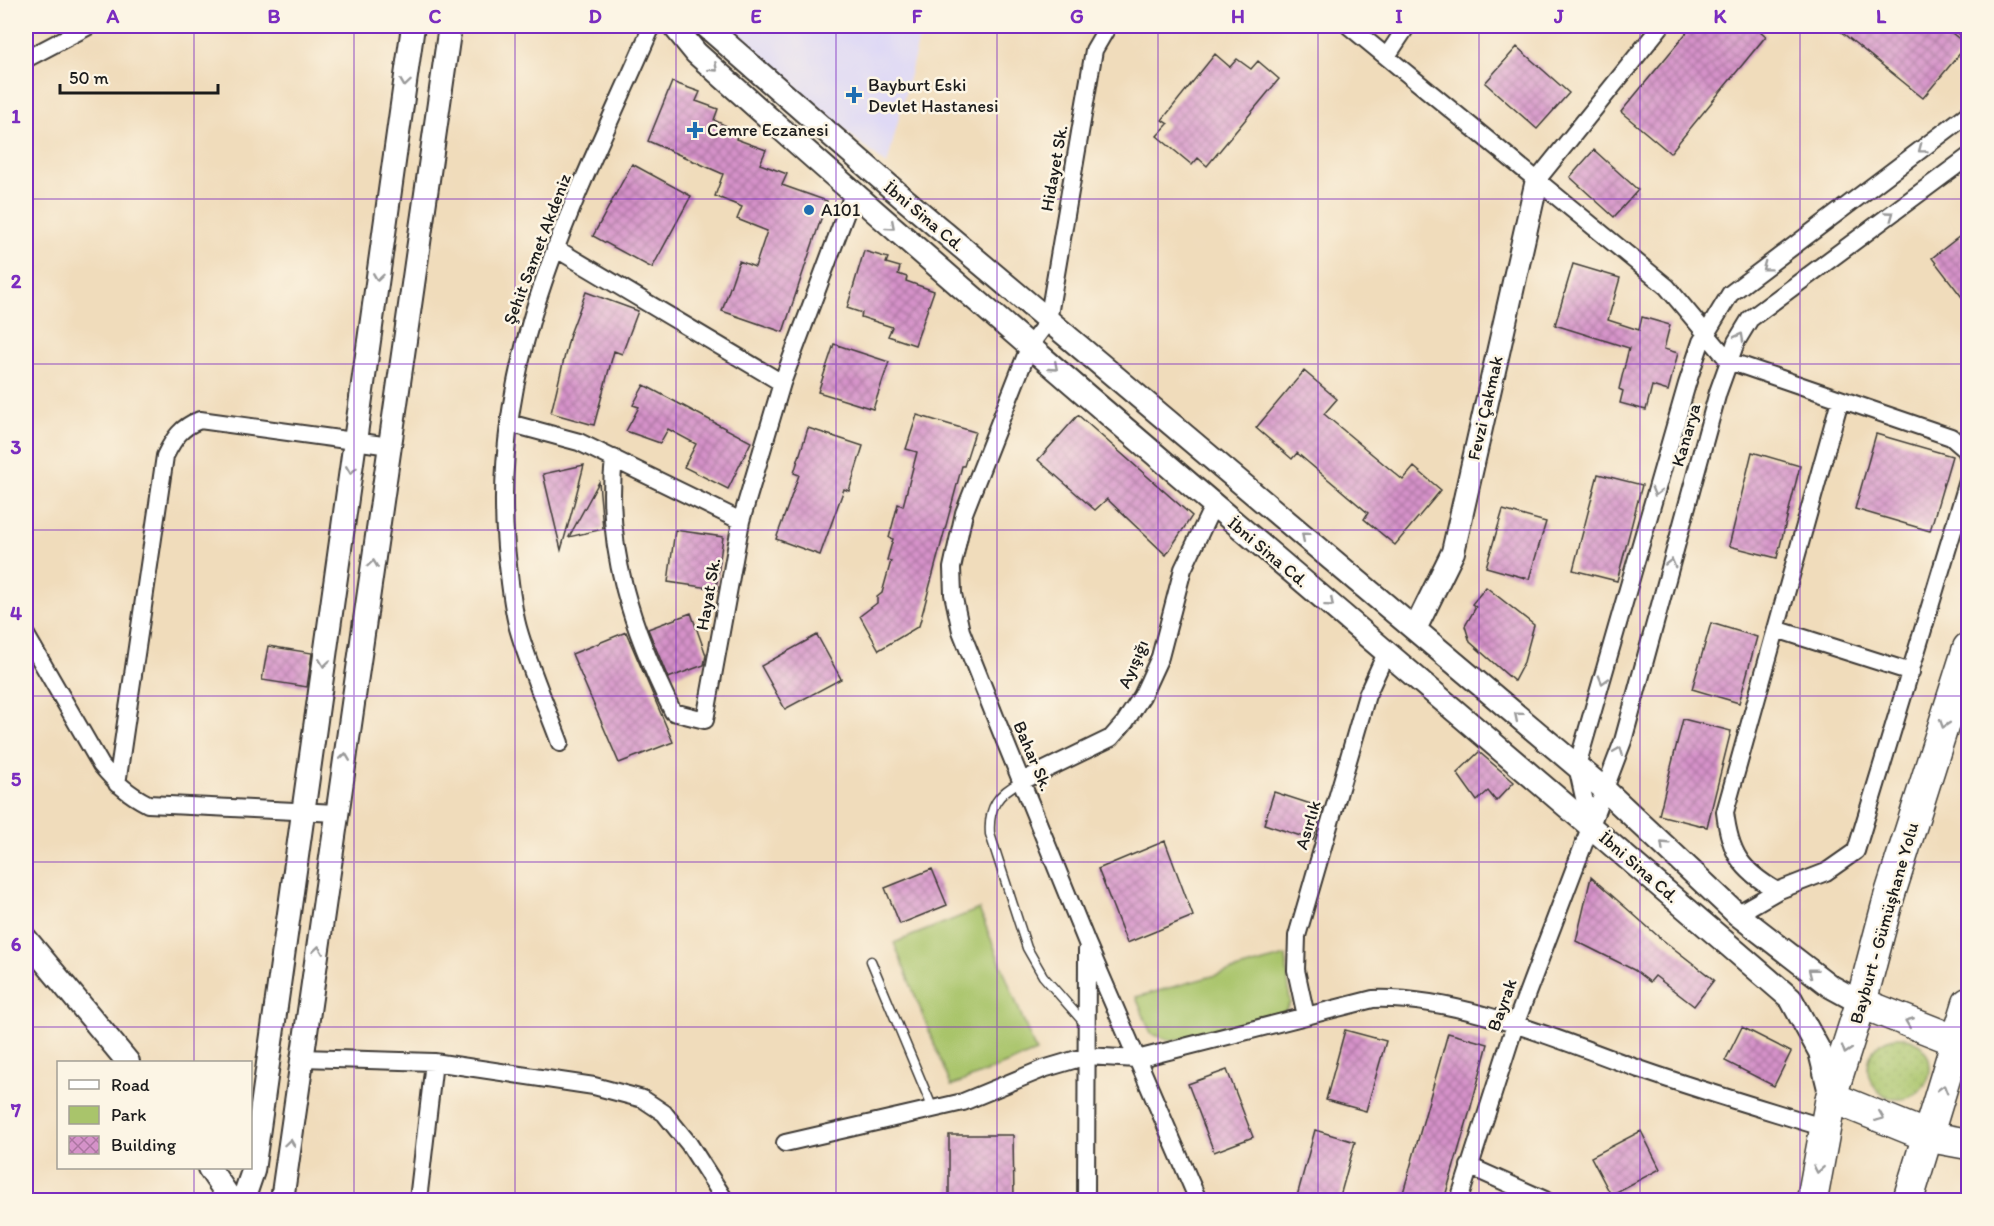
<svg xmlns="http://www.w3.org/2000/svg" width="1994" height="1226" font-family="Itim,sans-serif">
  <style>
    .built { fill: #dbd6f7 }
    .grass { fill: url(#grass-dots); stroke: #627044; stroke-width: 1.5 }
    .green { fill: #a9c46b; stroke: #627044; stroke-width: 1.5 }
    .building { fill: url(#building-cross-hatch) }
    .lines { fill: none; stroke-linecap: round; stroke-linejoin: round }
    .lane-casing { stroke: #3c3934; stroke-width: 11 }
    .street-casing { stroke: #3c3934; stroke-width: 20 }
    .secondary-casing { stroke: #3c3934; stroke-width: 26 }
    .highway-casing { stroke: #3c3934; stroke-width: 33 }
    .lane { stroke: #fff; stroke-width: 8 }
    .street { stroke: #fff; stroke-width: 16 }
    .secondary { stroke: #fff; stroke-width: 22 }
    .highway { stroke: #fff; stroke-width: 30 }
    .oneway { stroke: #999 }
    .grid { fill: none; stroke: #7b2cbf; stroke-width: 1.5; stroke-opacity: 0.55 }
    .poi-dot { fill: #1f6fb2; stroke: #fcf5e5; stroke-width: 2 }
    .labels { text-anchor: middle; stroke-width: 5; stroke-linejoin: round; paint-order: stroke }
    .poi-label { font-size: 18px; fill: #1c1c1c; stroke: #fcf5e5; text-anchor: start }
    .street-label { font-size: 18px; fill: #1c1c1c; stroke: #fcf5e5 }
    .neatline { fill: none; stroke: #7b2cbf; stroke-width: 2 }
    .grid-label { font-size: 20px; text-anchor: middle; font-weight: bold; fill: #7b2cbf }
  </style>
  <defs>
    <pattern id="grass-dots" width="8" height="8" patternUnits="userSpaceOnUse" patternTransform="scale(1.5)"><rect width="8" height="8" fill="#a9c46b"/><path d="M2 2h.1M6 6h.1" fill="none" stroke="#91a85c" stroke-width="1.8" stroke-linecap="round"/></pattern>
    <pattern id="building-cross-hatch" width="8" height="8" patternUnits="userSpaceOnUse" patternTransform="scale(1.5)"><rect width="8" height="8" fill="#d592c9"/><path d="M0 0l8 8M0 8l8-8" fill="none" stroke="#ac76a2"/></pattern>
  </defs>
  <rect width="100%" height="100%" fill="#fcf5e5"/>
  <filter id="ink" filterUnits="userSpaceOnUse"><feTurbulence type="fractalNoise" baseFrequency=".0167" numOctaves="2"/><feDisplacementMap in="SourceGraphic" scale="12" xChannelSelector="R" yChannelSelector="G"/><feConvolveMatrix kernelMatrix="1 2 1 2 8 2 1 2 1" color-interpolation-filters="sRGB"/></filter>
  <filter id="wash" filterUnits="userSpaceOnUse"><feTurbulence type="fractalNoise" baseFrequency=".008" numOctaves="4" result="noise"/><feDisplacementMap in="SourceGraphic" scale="24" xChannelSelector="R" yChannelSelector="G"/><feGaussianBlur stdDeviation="1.35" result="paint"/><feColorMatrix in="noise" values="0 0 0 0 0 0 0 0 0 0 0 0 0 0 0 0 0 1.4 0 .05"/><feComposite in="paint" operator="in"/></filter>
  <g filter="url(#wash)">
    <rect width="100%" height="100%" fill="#f0dcbb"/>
    <path class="built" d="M718 26H922L887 165Z"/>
    <path class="grass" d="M1868 1068a31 31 0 1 1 62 0a31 31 0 1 1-62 0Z"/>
    <path class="green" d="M979 909 1036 1052 951 1086 894 943Z
      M1286 956 1290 1003 1283 1014 1173 1041 1151 1034 1136 997Z"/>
    <g id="blocks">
      <path class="building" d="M1692 26H1754L1766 36 1670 153 1621 112Z
        M1834 26H1943L1967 45 1923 98Z
        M1517 47 1569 93 1537 129 1485 83Z
        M1215 54 1230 67 1237 59 1251 69 1258 61 1279 79 1207 166 1198 158 1192 165 1157 136 1168 124 1162 120Z
        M672 82 700 92 696 101 718 109 714 120 738 132 736 139 766 150 760 164 787 174 782 185 827 201 783 332 722 311 739 261 755 267 767 231 737 219 742 207 715 196 723 174 648 141Z
        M1594 150 1638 190 1614 217 1570 177Z
        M632 164 691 196 652 268 593 236Z
        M1960 236 1968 247V305L1932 258Z
        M864 251 888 258 886 263 900 267 898 274 907 277 906 281 934 291 915 345 888 336 892 327 861 317 862 313 847 308Z
        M1573 264 1620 278 1608 320 1639 330 1642 317 1670 325 1664 349 1678 353 1668 391 1652 386 1646 410 1620 403 1623 391 1619 389 1629 348 1555 325Z
        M586 292 638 311 622 354 614 351 594 425 551 413 570 334Z
        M834 344 889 362 873 409 818 392Z
        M1304 371 1337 399 1324 414 1403 480 1414 467 1441 490 1395 545 1364 519 1368 513 1297 453 1292 459 1256 428Z
        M644 385 751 442 728 489 684 467 696 444 668 429 660 443 626 431 639 407 633 405Z
        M917 415 975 432 964 466H962L919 626 879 650 860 616 877 603V597L882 593 891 561 887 560 893 539 889 538 898 504 903 506 917 452 906 449Z
        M1078 415 1192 516 1166 555 1107 499 1095 510 1038 460Z
        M808 428 863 446 849 491 844 489 820 555 776 539 799 475 794 473Z
        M1876 434 1952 456 1930 531 1855 509Z
        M1752 452 1800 466 1777 558 1729 546Z
        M584 465 572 511 561 550 543 474Z
        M1598 474 1642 485 1617 581 1573 570Z
        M599 482 603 529 569 537Z
        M1503 510 1546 522 1529 579 1486 567Z
        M675 530 723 537 716 589 668 582Z
        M1486 587 1534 625 1524 662 1514 681 1470 642 1465 626 1476 607 1472 604Z
        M691 613 706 655 704 665 668 678 648 629Z
        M1711 623 1757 637 1739 703 1692 689Z
        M626 632 673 742 619 763 572 654Z
        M817 635 841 679 785 709 761 666Z
        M268 646 312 653 307 687 262 680Z
        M1683 719 1731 731 1707 827 1659 815Z
        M1479 752 1514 782 1496 801 1488 791 1477 801 1457 773Z
        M1274 792 1323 808 1313 840 1264 824Z
        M1165 841 1193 916 1127 943 1098 869Z
        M932 869 947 905 900 924 885 888Z
        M1591 877 1659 937 1714 980 1694 1006 1655 976 1650 982 1634 970 1576 941Z
        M1742 1027 1791 1052 1774 1086 1725 1061Z
        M1345 1030 1386 1041 1366 1111 1326 1100Z
        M1448 1033 1488 1044 1469 1114 1444 1200H1401Z
        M1227 1070 1253 1137 1214 1152 1188 1084Z
        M1315 1130 1355 1142 1339 1200H1296Z
        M1641 1131 1660 1169 1611 1195 1591 1157Z
        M949 1135H1013L1014 1200H949Z"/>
    </g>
  </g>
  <g filter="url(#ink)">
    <use href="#blocks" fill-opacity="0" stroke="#3c3934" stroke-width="1.5"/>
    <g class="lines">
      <defs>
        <path id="lane" d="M1022 781C998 793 988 807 990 834L1027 948 1043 976 1085 1024
          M871 961 933 1109"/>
        <path id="street" d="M1108 26 1094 50 1048 321 1030 345 964 513 952 568 953 594 961 631 996 719 1087 943 1198 1200
          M1349 26 1667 287 1729 361 1951 437 1966 450 1968 456
          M1964 26 1968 29
          M1387 56 1407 26
          M26 59 89 26
          M1537 180 1661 26
          M555 248 782 383
          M509 423 579 442 741 521
          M614 458C604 549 633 632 673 712L705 720 741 521 782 383 853 194
          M1776 629 1911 672
          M26 635 101 765C115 782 128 794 148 804L337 813
          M560 743C546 705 529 667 518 628 511 602 509 573 506 547 489 353 578 197 652 26
          M1022 781 1111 738 1125 722 1142 696 1160 657 1183 569 1213 506
          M117 784 165 456C174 438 181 427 200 420L390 446
          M1590 825 1577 766 1687 384 1701 342 1730 294 1968 114
          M1777 891C1741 870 1730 854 1725 812L1840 400
          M1737 914 1777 891 1826 872 1856 851 1968 481
          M1306 1016 1296 970 1297 936 1367 695 1387 651
          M302 1058 434 1062 594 1086 643 1099 664 1113 689 1144 725 1200
          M785 1143 963 1102 1043 1069 1087 1056 1137 1059 1373 999C1459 996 1561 1041 1642 1070 1702 1091 1764 1109 1825 1128
          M1469 1166 1545 1200
          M418 1200 434 1062
          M1086 1200 1087 950
          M1459 1200 1515 1025 1623 741 1718 392 1736 342 1750 319 1968 157"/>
        <path id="secondary" d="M674 26 696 53C1055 375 1426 683 1791 999L1820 1052 1831 1097
          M706 26 902 197 1604 789 1737 914 1830 986 1861 1003
          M1415 629 1453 552 1537 180
          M26 939 128 1062
          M209 1168 231 1200
          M243 1200 253 1171 413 26
          M282 1200 450 26"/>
        <path id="highway" d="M1861 1003 1957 1041 1965 1059
          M1831 1097 1930 1137 1968 1144
          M1812 1200 1831 1097 1861 1003 1889 897 1968 648
          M1908 1200 1968 1003"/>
      </defs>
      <use href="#lane" class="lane-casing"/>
      <use href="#street" class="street-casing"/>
      <use href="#secondary" class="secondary-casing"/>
      <use href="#highway" class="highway-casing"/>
      <use href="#lane" class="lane"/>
      <use href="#street" class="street"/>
      <use href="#secondary" class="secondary"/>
      <use href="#highway" class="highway"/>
    </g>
    <defs><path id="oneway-chevron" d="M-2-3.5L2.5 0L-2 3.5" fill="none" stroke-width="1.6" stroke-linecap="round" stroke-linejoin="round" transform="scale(1.5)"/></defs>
    <g class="oneway">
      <use href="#oneway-chevron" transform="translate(714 68) rotate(42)"/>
      <use href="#oneway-chevron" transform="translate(405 83) rotate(98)"/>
      <use href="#oneway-chevron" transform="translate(1922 149) rotate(143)"/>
      <use href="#oneway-chevron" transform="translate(1890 215) rotate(-36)"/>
      <use href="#oneway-chevron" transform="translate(891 226) rotate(41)"/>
      <use href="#oneway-chevron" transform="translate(1766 267) rotate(143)"/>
      <use href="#oneway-chevron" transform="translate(378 277) rotate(98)"/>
      <use href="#oneway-chevron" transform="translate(1740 337) rotate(-61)"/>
      <use href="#oneway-chevron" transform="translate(1054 367) rotate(41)"/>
      <use href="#oneway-chevron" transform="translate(351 470) rotate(98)"/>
      <use href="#oneway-chevron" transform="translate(1656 492) rotate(106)"/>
      <use href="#oneway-chevron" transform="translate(1305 536) rotate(-140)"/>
      <use href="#oneway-chevron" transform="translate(1671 563) rotate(-75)"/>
      <use href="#oneway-chevron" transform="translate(373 564) rotate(-82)"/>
      <use href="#oneway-chevron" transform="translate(1330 603) rotate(40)"/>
      <use href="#oneway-chevron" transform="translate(324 663) rotate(98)"/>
      <use href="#oneway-chevron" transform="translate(1603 680) rotate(106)"/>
      <use href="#oneway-chevron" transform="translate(1518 716) rotate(-140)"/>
      <use href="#oneway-chevron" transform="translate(1944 724) rotate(108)"/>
      <use href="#oneway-chevron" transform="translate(1619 751) rotate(-68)"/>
      <use href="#oneway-chevron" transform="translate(345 757) rotate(-82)"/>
      <use href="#oneway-chevron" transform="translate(1664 845) rotate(-137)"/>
      <use href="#oneway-chevron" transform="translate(318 950) rotate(-82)"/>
      <use href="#oneway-chevron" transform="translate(1812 972) rotate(-142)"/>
      <use href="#oneway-chevron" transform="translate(1909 1022) rotate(-158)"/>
      <use href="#oneway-chevron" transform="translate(1846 1050) rotate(108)"/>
      <use href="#oneway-chevron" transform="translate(1943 1089) rotate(-74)"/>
      <use href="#oneway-chevron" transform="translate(1880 1117) rotate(22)"/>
      <use href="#oneway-chevron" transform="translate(290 1143) rotate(-82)"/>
      <use href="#oneway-chevron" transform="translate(1818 1169) rotate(101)"/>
    </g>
  </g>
  <path class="grid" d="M194 26V1062M354 26V1200M515 26V1200M676 26V1200M836 26V1200M997 26V1200M1158 26V1200M1318 26V1200M1479 26V1200M1640 26V1200M1800 26V1200M26 199H1968M26 364H1968M26 530H1968M26 696H1968M26 862H1968M26 1027H1968M194 1168V1200"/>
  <g class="poi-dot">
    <path d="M851 86h6v6h6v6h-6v6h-6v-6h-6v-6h6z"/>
    <path d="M692 121h6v6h6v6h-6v6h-6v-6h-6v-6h6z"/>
    <circle cx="809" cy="210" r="6"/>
  </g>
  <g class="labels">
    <g class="poi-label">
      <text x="868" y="91">Bayburt Eski<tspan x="868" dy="21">Devlet Hastanesi</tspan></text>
      <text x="707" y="136">Cemre Eczanesi</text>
      <text x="821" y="216">A101</text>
    </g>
    <g class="street-label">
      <text transform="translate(1054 168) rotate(-80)" y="6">Hidayet Sk.</text>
      <text transform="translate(924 216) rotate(40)" y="6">İbni Sina Cd.</text>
      <text transform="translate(537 249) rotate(-69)" y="6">Şehit Samet Akdeniz</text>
      <text transform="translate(1485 408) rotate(-77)" y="6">Fevzi Çakmak</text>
      <text transform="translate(1686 435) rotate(-74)" y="6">Kanarya</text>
      <text transform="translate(1268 552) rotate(40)" y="6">İbni Sina Cd.</text>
      <text transform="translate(708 594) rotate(-80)" y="6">Hayat Sk.</text>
      <text transform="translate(1133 664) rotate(-67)" y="6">Ayışığı</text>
      <text transform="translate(1033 756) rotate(67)" y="6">Bahar Sk.</text>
      <text transform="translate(1308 825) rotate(-73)" y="6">Asırlık</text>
      <text transform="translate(1639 867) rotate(41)" y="6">İbni Sina Cd.</text>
      <text transform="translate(1884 923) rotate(-74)" y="6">Bayburt - Gümüşhane Yolu</text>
      <text transform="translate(1502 1005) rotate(-70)" y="6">Bayrak</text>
    </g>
  </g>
  <rect width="1994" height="1226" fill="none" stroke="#fcf5e5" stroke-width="66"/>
  <rect x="57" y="1061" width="195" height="108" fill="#fcf5e5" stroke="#a29e95" stroke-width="1.5"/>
  <rect x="69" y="1080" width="30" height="9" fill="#ffffff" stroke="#a29e95" stroke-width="1.5"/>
  <text x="111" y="1091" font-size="18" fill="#1c1c1c">Road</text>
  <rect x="69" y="1106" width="30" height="18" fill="#a9c46b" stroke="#a29e95" stroke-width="1.5"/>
  <text x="111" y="1121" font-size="18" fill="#1c1c1c">Park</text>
  <rect x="69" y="1136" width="30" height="18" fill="url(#building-cross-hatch)" stroke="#a29e95" stroke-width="1.5"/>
  <text x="111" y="1151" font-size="18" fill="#1c1c1c">Building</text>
  <path d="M60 84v9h158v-9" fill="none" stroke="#1c1c1c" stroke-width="3"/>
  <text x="69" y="84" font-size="18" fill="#1c1c1c" stroke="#fcf5e5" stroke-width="4.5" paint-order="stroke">50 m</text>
  <rect x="33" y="33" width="1928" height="1160" class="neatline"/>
  <g class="grid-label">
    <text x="113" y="23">A</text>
    <text x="274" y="23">B</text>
    <text x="435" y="23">C</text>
    <text x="595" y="23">D</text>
    <text x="756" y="23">E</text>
    <text x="917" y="23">F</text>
    <text x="1077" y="23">G</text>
    <text x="1238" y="23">H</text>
    <text x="1399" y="23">I</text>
    <text x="1559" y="23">J</text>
    <text x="1720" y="23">K</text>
    <text x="1881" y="23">L</text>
    <text x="16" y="123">1</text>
    <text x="16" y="288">2</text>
    <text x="16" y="454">3</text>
    <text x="16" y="620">4</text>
    <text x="16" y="786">5</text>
    <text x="16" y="951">6</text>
    <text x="16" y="1117">7</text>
  </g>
</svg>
